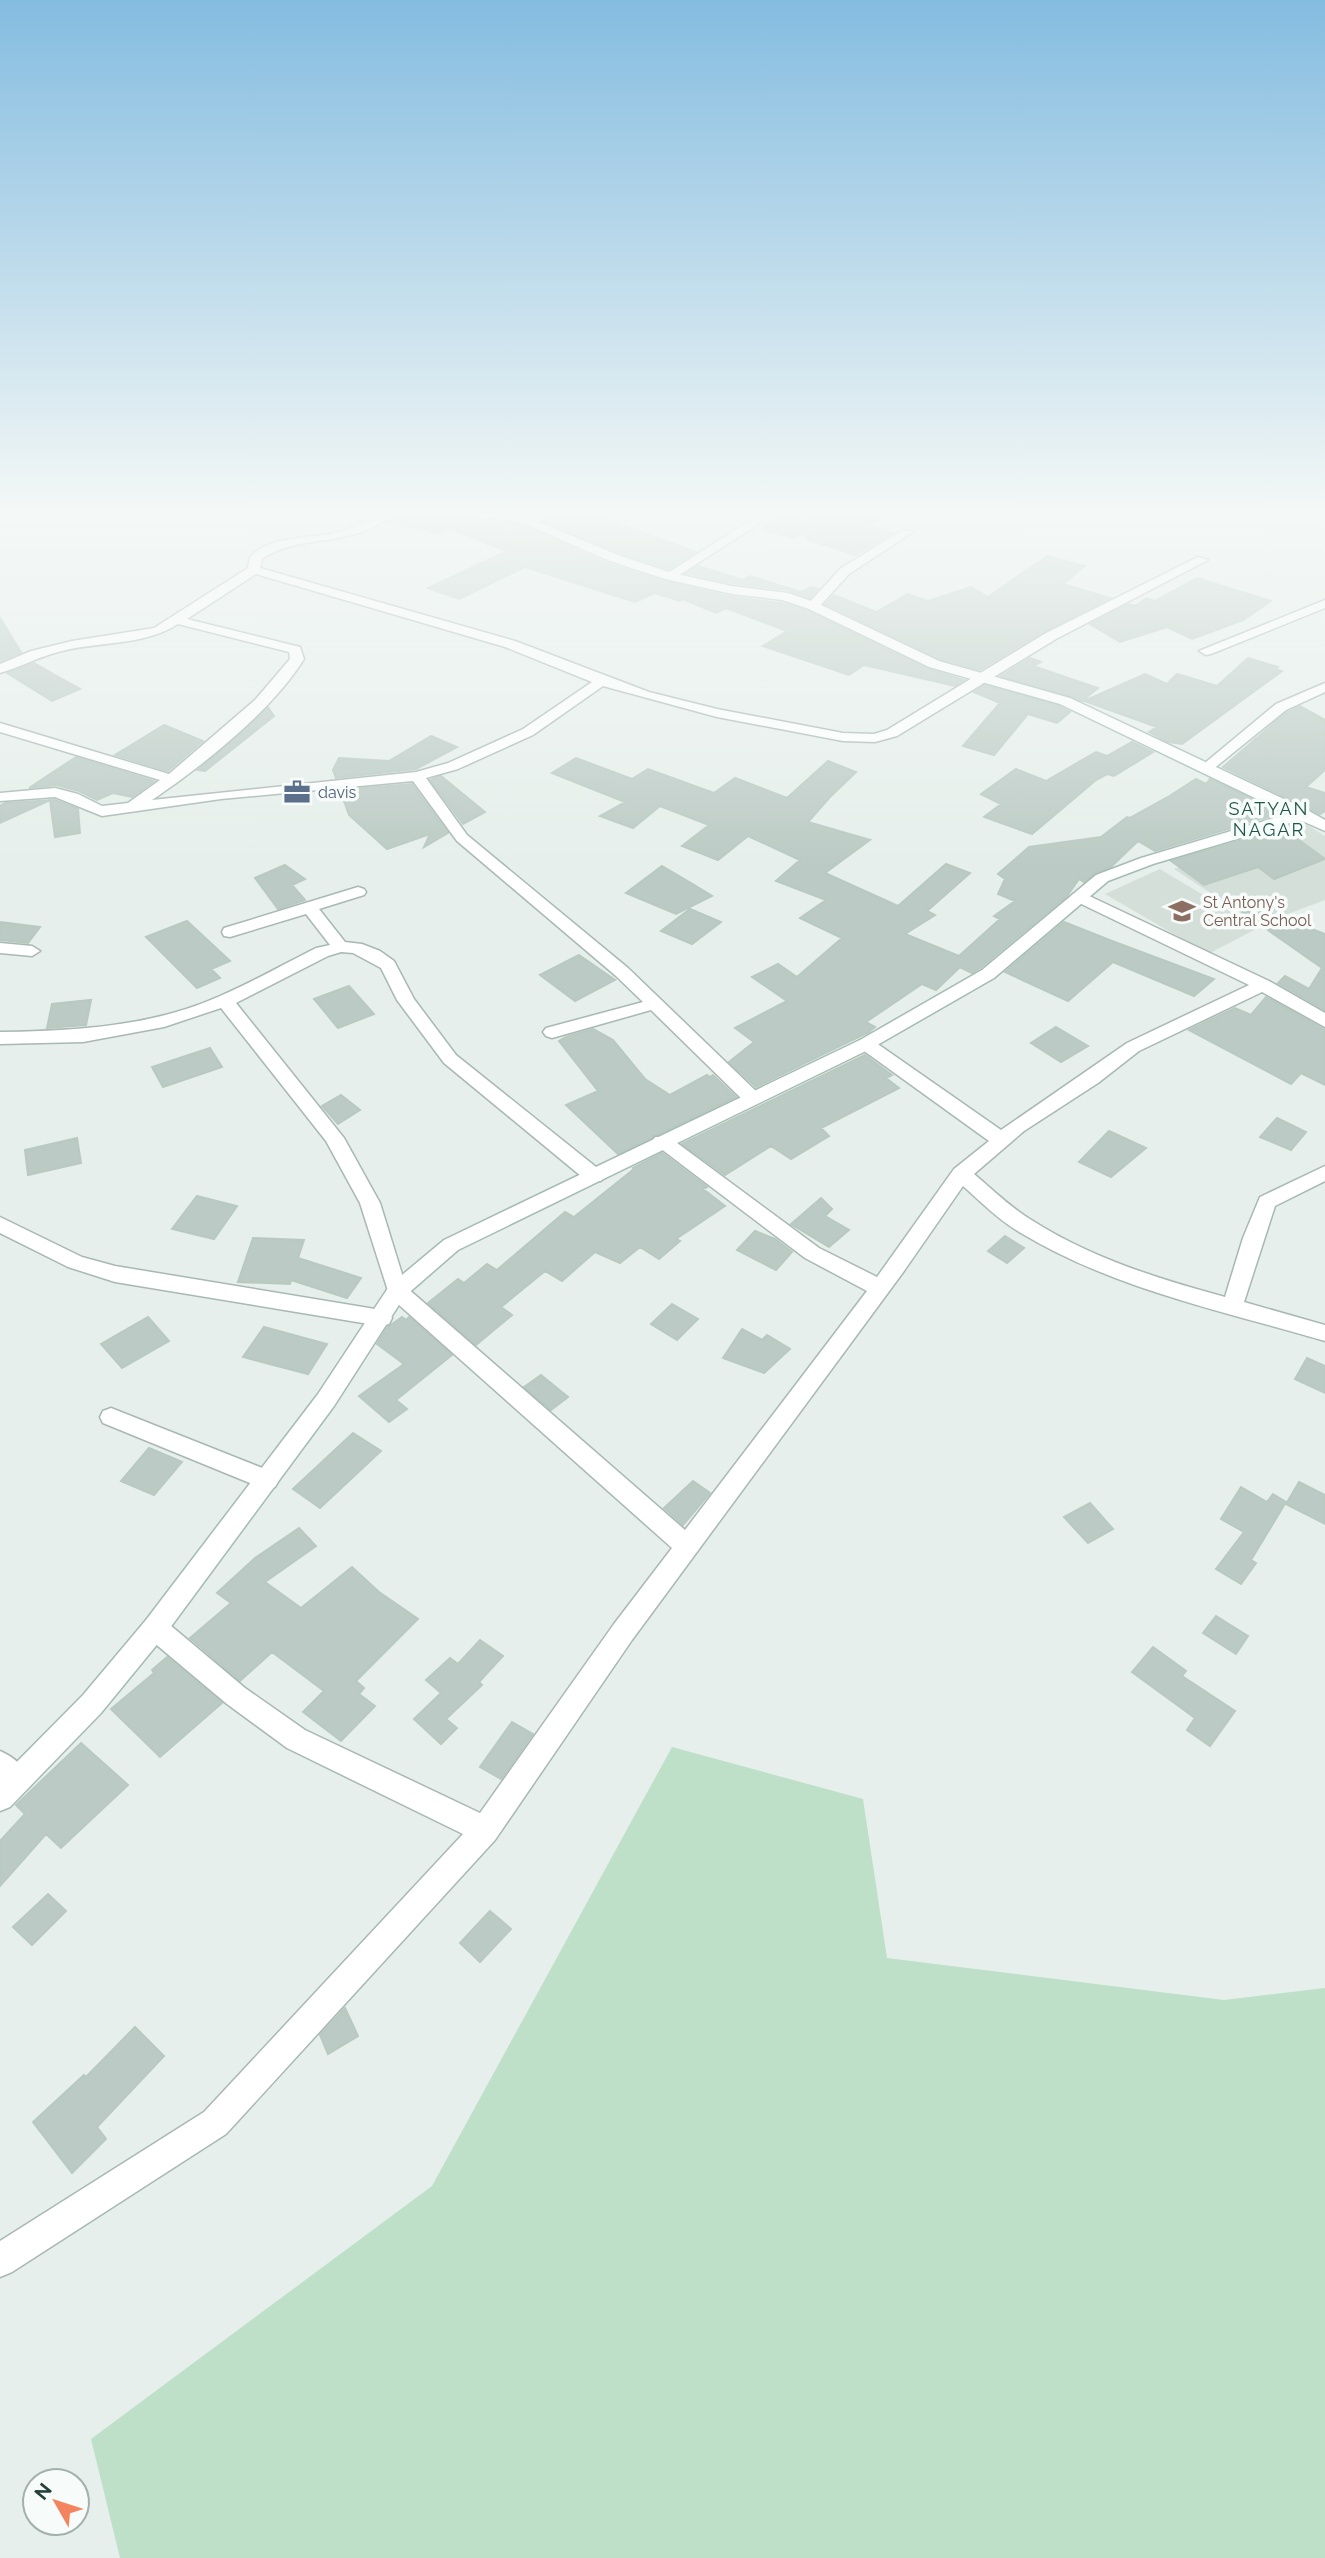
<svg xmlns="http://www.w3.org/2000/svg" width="1325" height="2558" font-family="Raleway,sans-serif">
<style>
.built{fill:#d4dfda}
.green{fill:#bfe0c8}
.building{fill:#bbcac4;stroke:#b8c9c2;stroke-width:2}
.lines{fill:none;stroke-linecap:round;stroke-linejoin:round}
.street-casing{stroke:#a8b8b2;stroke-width:3}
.secondary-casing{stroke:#a4bbb3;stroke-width:3}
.street{fill:#fff;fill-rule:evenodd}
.secondary{fill:#fff;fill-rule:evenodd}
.labels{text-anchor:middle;stroke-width:7;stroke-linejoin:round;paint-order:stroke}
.far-service-label{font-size:16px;fill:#4e5e75;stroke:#f7fbf9;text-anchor:start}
.far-education-label{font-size:16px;fill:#785e54;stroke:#f7fbf9;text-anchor:start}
.far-neighbourhood-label{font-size:18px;letter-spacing:2px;fill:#1f5548;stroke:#f7fbf9}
</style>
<rect width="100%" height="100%" fill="#e6efeb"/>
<!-- built -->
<path class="built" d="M 1306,824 L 1325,836 L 1325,900 L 1259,925 L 1174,869 Z
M 1160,869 L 1258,928 L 1208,954 L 1105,894 Z"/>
<!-- green -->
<path class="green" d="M 672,1747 L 863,1799 L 887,1958 L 1224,2000 L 1325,1988 L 1325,2558 L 120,2558 L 91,2439 L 432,2186 Z"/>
<!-- building -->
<path class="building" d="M 402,509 L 411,509 L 419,515 L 508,523 L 527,527 L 609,564 L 664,581 L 732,597 L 781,603 L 808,611 L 928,669 L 964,680 L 955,686 L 864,665 L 849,675 L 763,646 L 787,631 L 726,608 L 716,613 L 683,599 L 680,601 L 655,593 L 635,602 L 525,567 L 459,599 L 428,588 L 507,551 L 448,528 L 437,533 L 386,523 Z
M 563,509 L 579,509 L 696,552 L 669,569 L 619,553 L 545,522 Z
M 812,509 L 898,509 L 868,525 L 893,533 L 855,555 L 807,539 L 808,530 L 794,538 L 762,529 L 783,514 L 810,520 Z
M 1047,556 L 1085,566 L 1063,584 L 1110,598 L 1045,631 L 980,670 L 940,659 L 825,604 L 834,595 L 876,612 L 908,594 L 928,601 L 971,587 L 988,597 Z
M 698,566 L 743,580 L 750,576 L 801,592 L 811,587 L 818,589 L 810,598 L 788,590 L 732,583 L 686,573 Z
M 1197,578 L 1271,601 L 1243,620 L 1192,639 L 1167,627 L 1120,642 L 1090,624 L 1129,604 L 1135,606 L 1147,598 L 1155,601 Z
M 0,618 L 21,652 L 0,661 Z
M 1030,658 L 1041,662 L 1033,666 L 1098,688 L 1082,701 L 1001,676 Z
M 1248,658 L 1278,667 L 1276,669 L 1282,671 L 1182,744 L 1168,742 L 1149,732 L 1157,727 L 1084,701 L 1145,674 L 1167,684 L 1177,674 L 1217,686 Z
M 34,663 L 55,675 L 80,689 L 52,701 L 7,673 Z
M 985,685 L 1059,706 L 1070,712 L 1057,723 L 1028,714 L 994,755 L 963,746 L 1000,703 L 974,692 Z
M 1300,706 L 1325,720 L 1325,770 L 1306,787 L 1325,793 L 1325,811 L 1320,814 L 1223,767 L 1287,712 Z
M 268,707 L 274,716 L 205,771 L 198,770 Z
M 164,725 L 203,741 L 168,771 L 115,755 Z
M 431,736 L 457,747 L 416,769 L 336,778 L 333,770 L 339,758 L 389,761 Z
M 1132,742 L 1153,752 L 1114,776 L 1107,774 L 1096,780 L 1032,834 L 984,817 L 1001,804 L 981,794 L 1016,769 L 1046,781 L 1096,752 L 1107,756 Z
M 76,757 L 154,781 L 132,797 L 113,793 L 97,800 L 79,791 L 56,785 L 29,788 Z
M 576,758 L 632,779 L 648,769 L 714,793 L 735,778 L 787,798 L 828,761 L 856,772 L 830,797 L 808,822 L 870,840 L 825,873 L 898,906 L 946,864 L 970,873 L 927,911 L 935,915 L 905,934 L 959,956 L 1000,919 L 994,916 L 1015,901 L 998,894 L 1005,879 L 998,874 L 1029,847 L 1101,837 L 1127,817 L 1130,818 L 1168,797 L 1196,779 L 1206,784 L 1210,779 L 1281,813 L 1155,851 L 1138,841 L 1111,867 L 1095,873 L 1084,882 L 1079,879 L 1067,896 L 980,968 L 972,973 L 960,967 L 936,990 L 922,984 L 866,1022 L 875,1027 L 869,1032 L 756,1087 L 729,1062 L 754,1042 L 735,1028 L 787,1001 L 752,977 L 778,964 L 797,977 L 842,938 L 800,918 L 826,900 L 776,881 L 800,860 L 748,836 L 718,860 L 682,846 L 709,825 L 660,806 L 633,828 L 600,816 L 625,802 L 552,773 Z
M 441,776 L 485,812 L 463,824 L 430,780 Z
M 412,784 L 448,833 L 424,847 L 430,834 L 387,849 L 349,815 L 340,790 Z
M 50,800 L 0,823 L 0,806 L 5,803 L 55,800 L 78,809 L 80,833 L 55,837 Z
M 1300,823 L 1302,824 L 1288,832 L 1325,859 L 1274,879 L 1258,867 L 1204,885 L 1171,861 Z
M 285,865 L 305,879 L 292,885 L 305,900 L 278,909 L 255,878 Z
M 662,866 L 691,883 L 712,896 L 676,914 L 626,893 Z
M 1242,902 L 1325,934 L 1325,1010 L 1278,983 L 1285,976 L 1309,989 L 1322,968 L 1238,909 Z
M 690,909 L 721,922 L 692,944 L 661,931 Z
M 187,921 L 230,961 L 211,969 L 220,978 L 197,988 L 146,937 Z
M 0,922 L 40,927 L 28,943 L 0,940 Z
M 1064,922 L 1112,941 L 1214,979 L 1194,996 L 1113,962 L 1068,1001 L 1005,972 Z
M 579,955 L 615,980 L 575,1001 L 540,975 Z
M 349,986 L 374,1014 L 338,1028 L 314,999 Z
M 1266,997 L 1325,1030 L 1325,1085 L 1301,1073 L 1291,1084 L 1189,1030 L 1235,1008 L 1251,1015 Z
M 91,1000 L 86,1025 L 47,1028 L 52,1004 Z
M 1056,1027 L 1088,1046 L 1061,1062 L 1031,1043 Z
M 593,1029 L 613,1040 L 645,1079 L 670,1095 L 707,1075 L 710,1077 L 713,1075 L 736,1097 L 618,1154 L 566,1105 L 598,1091 L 559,1041 L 566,1037 Z
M 210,1048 L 222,1067 L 163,1087 L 152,1067 Z
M 865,1055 L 892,1075 L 886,1078 L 899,1088 L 821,1128 L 829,1136 L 791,1159 L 771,1146 L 725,1175 L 682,1144 Z
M 341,1095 L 360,1110 L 338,1124 L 322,1106 Z
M 1277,1118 L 1306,1132 L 1291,1150 L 1260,1137 Z
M 1109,1131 L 1146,1148 L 1111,1177 L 1079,1162 Z
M 77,1138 L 81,1163 L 28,1175 L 25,1150 Z
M 662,1153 L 707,1187 L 703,1189 L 725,1206 L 676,1239 L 680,1241 L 659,1259 L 640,1247 L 620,1263 L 595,1252 L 562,1281 L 545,1271 L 501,1307 L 512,1315 L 476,1345 L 428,1303 L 458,1279 L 464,1283 L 487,1264 L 497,1270 L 565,1212 L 574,1217 L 634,1169 L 633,1168 Z
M 197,1196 L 237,1206 L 214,1239 L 172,1229 Z
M 821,1198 L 832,1209 L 825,1216 L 849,1230 L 829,1247 L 791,1224 Z
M 755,1231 L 775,1239 L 792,1252 L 776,1270 L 737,1250 Z
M 1005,1236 L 1024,1248 L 1007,1263 L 988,1251 Z
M 253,1238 L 304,1240 L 298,1258 L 361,1278 L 347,1298 L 291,1280 L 290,1284 L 238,1282 Z
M 672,1304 L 698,1319 L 677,1340 L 651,1324 Z
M 148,1317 L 169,1341 L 122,1368 L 101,1344 Z
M 402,1317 L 406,1320 L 409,1317 L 452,1355 L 396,1400 L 407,1409 L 389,1422 L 359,1396 L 404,1364 L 377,1344 L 387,1328 Z
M 264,1327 L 327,1344 L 308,1374 L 243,1357 Z
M 742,1329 L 762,1340 L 767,1335 L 790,1349 L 764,1373 L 723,1358 Z
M 1307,1358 L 1325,1366 L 1325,1393 L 1295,1379 Z
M 541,1375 L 568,1397 L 551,1410 L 524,1387 Z
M 353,1433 L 381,1451 L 320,1508 L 293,1489 Z
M 149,1448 L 182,1462 L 154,1495 L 121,1481 Z
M 693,1481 L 710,1493 L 683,1525 L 664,1508 Z
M 1299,1482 L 1325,1495 L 1325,1524 L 1286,1504 Z
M 1241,1487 L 1267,1502 L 1273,1494 L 1286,1502 L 1251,1560 L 1256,1563 L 1241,1584 L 1216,1569 L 1244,1532 L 1221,1519 Z
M 1090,1503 L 1113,1529 L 1088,1543 L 1064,1517 Z
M 299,1528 L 316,1546 L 265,1582 L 301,1608 L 352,1567 L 379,1592 L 418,1619 L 356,1681 L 364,1688 L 359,1694 L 375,1706 L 341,1741 L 303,1712 L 324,1691 L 272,1652 L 240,1681 L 190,1638 L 231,1603 L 217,1593 L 255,1558 Z
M 1216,1616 L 1248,1636 L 1236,1654 L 1203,1633 Z
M 480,1640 L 503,1656 L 479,1682 L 482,1685 L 446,1719 L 457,1728 L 441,1744 L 414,1719 L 441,1693 L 426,1680 L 450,1658 L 458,1664 Z
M 1153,1647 L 1186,1671 L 1182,1676 L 1235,1711 L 1210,1746 L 1187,1730 L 1195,1718 L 1132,1672 Z
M 167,1657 L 222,1703 L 160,1757 L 111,1709 L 154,1673 L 152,1670 Z
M 512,1722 L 533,1734 L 501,1779 L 480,1767 Z
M 81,1743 L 128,1785 L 61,1848 L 46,1834 L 0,1886 L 0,1841 L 25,1814 L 16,1805 Z
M 48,1894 L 66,1911 L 32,1945 L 13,1927 Z
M 490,1911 L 511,1929 L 480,1962 L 460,1943 Z
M 345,2008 L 358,2036 L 328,2054 L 320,2035 Z
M 135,2027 L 164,2056 L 97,2127 L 106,2139 L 72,2173 L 33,2122 L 84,2075 L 86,2077 Z"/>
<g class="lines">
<!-- street casing -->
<g class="street-casing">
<path id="street" d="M 385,509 L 399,509 C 356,551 303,531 262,559 L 260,568 L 515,641 L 649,692 L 717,709 L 843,733 L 874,734 L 887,730 L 1046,633 L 1198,557 L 1208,560 L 1056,639 L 897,736 L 875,742 L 843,741 L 717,717 L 603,686 L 533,735 L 458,769 L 426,778 L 467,835 L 628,968 L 759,1094 L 761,1098 L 759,1102 L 745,1102 L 651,1010 L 552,1038 L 546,1036 L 543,1032 L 546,1028 L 643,1002 L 616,976 L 457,841 L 413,781 L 221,799 L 102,816 L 55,797 L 0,801 L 0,793 L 55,788 L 78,794 L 102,806 L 128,803 L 160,780 L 0,732 L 0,723 L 169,774 L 255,700 L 290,659 L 289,652 L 178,624 C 144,646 101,641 62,651 C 40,656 21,667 0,673 L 0,664 L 31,651 L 72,641 L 154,628 L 248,568 L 250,557 C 272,535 307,539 335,533 C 353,529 369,519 385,509 ZM 256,574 L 505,647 L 592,682 L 523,729 L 448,763 L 416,772 L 152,800 C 201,767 271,712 304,659 L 300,647 L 187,619 Z
M 546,509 L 560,509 L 536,525 L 528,525 L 528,521 Z
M 768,509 L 782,509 L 673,579 L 663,576 Z
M 903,530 L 913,532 L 849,574 L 817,609 L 809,609 L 809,603 L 841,568 Z
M 1325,600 L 1325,608 L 1211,654 L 1206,655 L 1199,651 Z
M 1325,683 L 1325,692 L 1286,710 L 1212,770 L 1207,771 L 1200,767 L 1276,704 Z
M 358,887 L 364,889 L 366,892 L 364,895 L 319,909 L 345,942 L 362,944 L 380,951 L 394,961 L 414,999 L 456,1055 L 601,1171 L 604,1176 L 601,1181 L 587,1181 L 444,1063 L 397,1000 L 381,968 L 353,953 L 341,952 L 328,956 L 236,1003 L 344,1138 L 380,1203 L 406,1287 L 685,1530 L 867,1291 L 805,1258 L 652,1142 L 655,1137 L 669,1137 L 819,1248 L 877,1277 L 954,1169 L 989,1141 L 860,1048 L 857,1044 L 860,1040 L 872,1040 L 1001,1130 L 1127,1043 L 1249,985 L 1073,900 L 1071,897 L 1073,894 L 1085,894 L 1269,981 L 1325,1013 L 1325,1027 L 1262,992 L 1139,1051 L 1098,1083 L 1024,1131 L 974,1174 C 993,1190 1011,1208 1033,1221 C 1091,1258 1159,1279 1225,1297 L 1243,1238 L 1260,1197 L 1325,1166 L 1325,1181 L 1275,1206 L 1244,1302 L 1325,1325 L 1325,1341 C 1223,1311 1114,1289 1021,1233 C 1000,1221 982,1203 963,1186 L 904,1271 L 632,1640 L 495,1840 L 226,2134 L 12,2272 L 0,2277 L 0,2241 L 204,2112 L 463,1834 L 287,1748 L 227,1704 L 146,1636 L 142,1628 L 146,1620 L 155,1617 L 164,1620 L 245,1688 L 305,1730 L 480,1813 L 614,1624 L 672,1548 L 390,1297 L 360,1203 L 326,1141 L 221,1008 L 164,1027 L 83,1042 L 0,1044 L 0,1032 C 74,1031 151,1027 220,996 C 253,982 284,964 316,948 L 330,945 L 306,914 L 230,937 L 224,936 L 222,932 L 224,928 Z
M 0,943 L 32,946 L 40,951 L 32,956 L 0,953 Z
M 0,1217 L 82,1257 L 115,1266 L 381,1310 L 389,1312 L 392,1318 L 389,1324 L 381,1326 L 115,1282 L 68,1267 L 0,1233 Z
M 111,1408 L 275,1473 L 279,1480 L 275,1487 L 267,1490 L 103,1423 L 100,1417 L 103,1411 Z
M 0,1751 C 14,1757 25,1767 31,1780 L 27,1789 L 17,1793 L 0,1782 Z"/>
</g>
<!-- secondary casing -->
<g class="secondary-casing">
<path id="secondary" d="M 413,509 L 458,509 L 508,514 L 536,521 L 618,555 L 672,573 L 732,586 L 788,593 L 817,603 L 939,661 L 1070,698 L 1309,811 L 1325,820 L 1325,831 L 1300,820 L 1153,864 L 1108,881 L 994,978 L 872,1048 L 458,1250 L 404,1297 L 334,1406 L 164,1636 L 101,1713 L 10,1807 L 0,1811 L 0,1779 L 83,1695 L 146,1620 L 318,1394 L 390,1285 L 444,1240 L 860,1040 L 982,970 L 1096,875 L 1141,858 L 1288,814 L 1060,704 L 929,667 L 809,609 L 782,600 L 732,594 L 665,579 L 610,561 L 528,525 L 508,520 L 419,512 Z"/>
</g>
<!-- street -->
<use href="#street" class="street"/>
<!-- secondary -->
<use href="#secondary" class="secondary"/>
</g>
<!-- sky -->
<linearGradient id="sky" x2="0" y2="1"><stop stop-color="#84bce0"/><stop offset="0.59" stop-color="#f4f8f6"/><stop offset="1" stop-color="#f4f8f6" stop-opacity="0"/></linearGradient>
<rect width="1325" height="867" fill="url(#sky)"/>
<!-- icons -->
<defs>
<g id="office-bare" transform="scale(2.1)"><path d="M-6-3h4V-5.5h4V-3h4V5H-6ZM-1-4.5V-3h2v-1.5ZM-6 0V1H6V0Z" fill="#5c6f8a" stroke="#f7fbf9" stroke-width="2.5" paint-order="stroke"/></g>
<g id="school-bare" transform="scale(2.1)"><path d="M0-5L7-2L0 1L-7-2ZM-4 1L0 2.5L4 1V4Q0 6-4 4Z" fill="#8d6e63" stroke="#f7fbf9" stroke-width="2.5" paint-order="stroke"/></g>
</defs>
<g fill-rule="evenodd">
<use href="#office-bare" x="297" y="792"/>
<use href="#school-bare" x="1182" y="911"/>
</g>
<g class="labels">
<!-- far-service labels -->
<g class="far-service-label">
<text x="318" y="798">davis</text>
</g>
<!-- far-education labels -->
<g class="far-education-label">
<text x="1203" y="908">St Antony's<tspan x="1203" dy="18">Central School</tspan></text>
</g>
<!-- far-neighbourhood labels -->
<g class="far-neighbourhood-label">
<text x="1269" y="815">SATYAN<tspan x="1269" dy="21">NAGAR</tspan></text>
</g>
</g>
<!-- north arrow -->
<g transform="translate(56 2502) rotate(309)"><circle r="33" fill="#f7fbf9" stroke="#a3b1ad" stroke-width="2"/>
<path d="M0-5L12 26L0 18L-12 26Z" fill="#f4845f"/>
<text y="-10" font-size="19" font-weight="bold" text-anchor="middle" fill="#24423a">N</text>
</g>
</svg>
